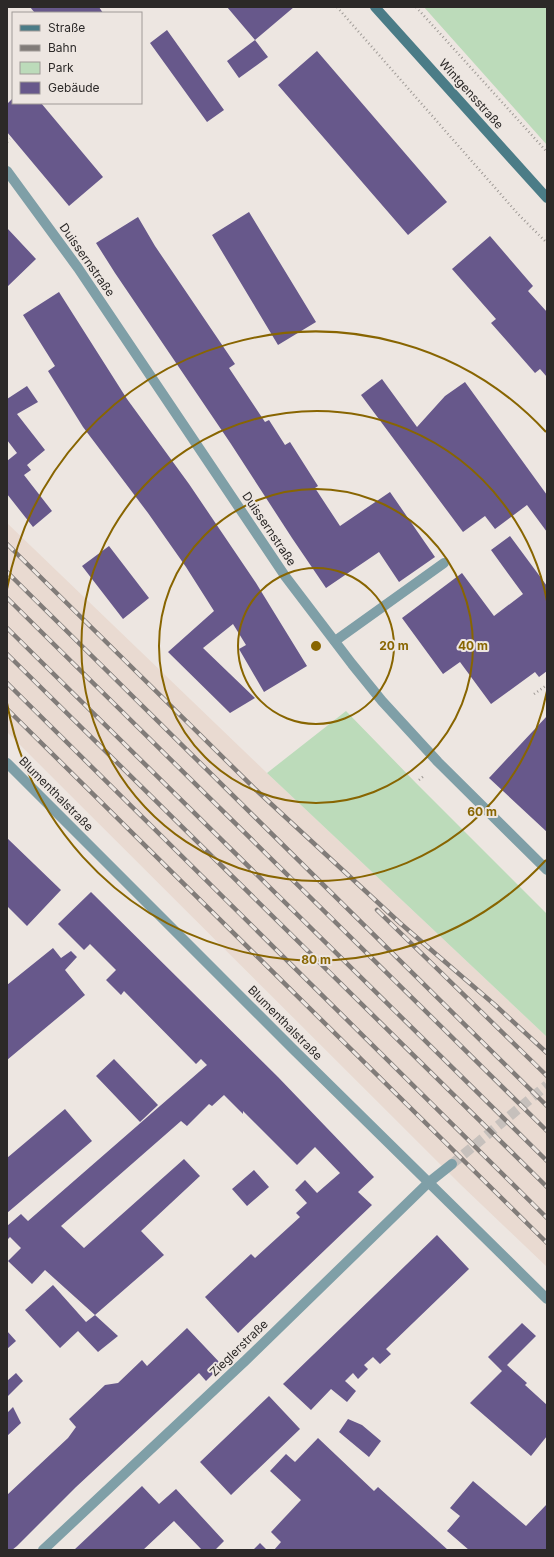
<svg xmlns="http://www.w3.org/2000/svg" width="554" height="1557" font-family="Inter,sans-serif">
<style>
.built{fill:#e9dad1}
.green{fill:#bcdbba}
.building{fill:#67588b}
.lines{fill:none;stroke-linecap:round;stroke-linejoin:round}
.street-tunnel{stroke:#c6c0bc;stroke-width:10;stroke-dasharray:10 5;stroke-linecap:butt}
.path{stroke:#9f9a96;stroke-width:2.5;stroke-dasharray:1 3;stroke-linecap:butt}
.lane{stroke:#7f9fa7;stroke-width:10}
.street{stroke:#7f9fa7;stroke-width:10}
.secondary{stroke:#4b7c87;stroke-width:10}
.rail-casing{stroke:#817c79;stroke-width:4.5}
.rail{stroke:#ede6e1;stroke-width:3;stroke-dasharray:9;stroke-linecap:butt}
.ring{fill:none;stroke:#886501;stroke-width:2}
.labels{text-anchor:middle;stroke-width:4;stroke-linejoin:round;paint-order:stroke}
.street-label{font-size:12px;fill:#2c2928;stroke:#ede6e1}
.centre{fill:#886501;stroke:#ede6e1;stroke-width:2}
.ring-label{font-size:12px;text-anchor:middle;font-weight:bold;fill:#886501;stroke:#ede6e1;stroke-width:4;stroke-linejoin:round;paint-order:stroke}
</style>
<rect width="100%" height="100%" fill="#ede6e1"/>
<!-- built -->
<path class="built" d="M 7,523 L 267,773 L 547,1037 L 547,1267 L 461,1185 L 7,732 Z"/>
<!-- green -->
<path class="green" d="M 424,7 L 547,7 L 547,145 L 431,15 Z
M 346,711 L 416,783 L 547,914 L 547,1037 L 267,773 Z"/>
<!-- building -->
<path class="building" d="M 30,7 L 99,7 L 103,13 L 35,13 Z
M 227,7 L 294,7 L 255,40 Z
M 167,30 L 224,110 L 207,122 L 150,43 Z
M 255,40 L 268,57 L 239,78 L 227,61 Z
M 317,51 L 447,202 L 408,235 L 278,85 Z
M 13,98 L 13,103 L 41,103 L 103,177 L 69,206 L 7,132 L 7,104 Z
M 249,212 L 316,322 L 278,345 L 212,235 Z
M 138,217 L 155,246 L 235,364 L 229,368 L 265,422 L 269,420 L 285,445 L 290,442 L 318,486 L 315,488 L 340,526 L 390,492 L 435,557 L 399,582 L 379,552 L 326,588 L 292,538 L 231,444 L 115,273 L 96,243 Z
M 7,228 L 36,259 L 7,287 Z
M 490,236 L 533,286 L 528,291 L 547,312 L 547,377 L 540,369 L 535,373 L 491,323 L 496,319 L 452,269 Z
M 59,292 L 127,399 L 189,484 L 256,583 L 307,666 L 264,692 L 239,649 L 246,645 L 233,624 L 203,648 L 255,698 L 230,713 L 168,652 L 214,611 L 186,567 L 148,513 L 83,427 L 48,371 L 55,366 L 23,315 Z
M 382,379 L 417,427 L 445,396 L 465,382 L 547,495 L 547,532 L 527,505 L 495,529 L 485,516 L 463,532 L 361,395 Z
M 27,386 L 38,402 L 17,414 L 45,450 L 27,465 L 31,470 L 24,475 L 52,511 L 33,527 L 7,494 L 7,461 L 17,453 L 7,440 L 7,399 Z
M 510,536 L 547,586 L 547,671 L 539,677 L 535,672 L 491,704 L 460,662 L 443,674 L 402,618 L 462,573 L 494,616 L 523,594 L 491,550 Z
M 109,546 L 149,598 L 123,619 L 82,566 Z
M 547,716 L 547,832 L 489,778 Z
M 7,838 L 61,890 L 27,926 L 7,906 Z
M 91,892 L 278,1077 L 374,1177 L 358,1192 L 372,1205 L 238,1333 L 205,1297 L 251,1254 L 255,1258 L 300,1217 L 296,1213 L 307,1203 L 295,1190 L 305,1180 L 317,1193 L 340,1173 L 315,1147 L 297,1165 L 243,1111 L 243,1114 L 224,1095 L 212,1106 L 209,1104 L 187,1126 L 181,1121 L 61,1226 L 84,1248 L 184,1159 L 200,1176 L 141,1231 L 164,1255 L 95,1315 L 45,1270 L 32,1284 L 8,1261 L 21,1248 L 10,1237 L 7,1240 L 7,1226 L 21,1214 L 28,1221 L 207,1065 L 201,1059 L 196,1064 L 124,991 L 121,995 L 106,980 L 116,970 L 90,944 L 84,950 L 58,924 Z
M 53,948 L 61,958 L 71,951 L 77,957 L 65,970 L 85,995 L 7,1060 L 7,990 L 8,989 L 7,985 Z
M 114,1059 L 158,1105 L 140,1122 L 96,1076 Z
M 65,1109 L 92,1141 L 7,1213 L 7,1158 Z
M 254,1170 L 269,1187 L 247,1206 L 232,1189 Z
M 437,1235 L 469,1269 L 386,1349 L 391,1354 L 380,1364 L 373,1357 L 364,1365 L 368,1369 L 358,1379 L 353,1373 L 345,1381 L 356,1391 L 347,1402 L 331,1389 L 311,1410 L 283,1384 Z
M 53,1285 L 86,1322 L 95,1315 L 118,1336 L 98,1352 L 78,1331 L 60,1348 L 25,1310 Z
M 522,1323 L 536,1336 L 507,1365 L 527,1383 L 525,1385 L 547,1405 L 547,1436 L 531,1456 L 470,1403 L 502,1371 L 488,1357 Z
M 187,1328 L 222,1365 L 206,1381 L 199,1373 L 76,1487 L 17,1546 L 12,1550 L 7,1550 L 7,1495 L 68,1438 L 76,1427 L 69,1419 L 105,1385 L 118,1383 L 142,1360 L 147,1366 Z
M 7,1331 L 16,1341 L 7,1349 Z
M 16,1373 L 23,1381 L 7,1397 L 7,1381 Z
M 269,1396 L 300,1429 L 231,1495 L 200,1462 Z
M 13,1407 L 21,1423 L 7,1436 L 7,1413 Z
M 348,1419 L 362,1425 L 381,1441 L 369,1457 L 339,1432 Z
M 318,1438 L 374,1491 L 378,1487 L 448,1550 L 274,1550 L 281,1542 L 271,1532 L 301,1500 L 270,1471 L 286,1454 L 295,1462 Z
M 473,1481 L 526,1526 L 547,1504 L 547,1550 L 469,1550 L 447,1531 L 460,1516 L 450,1508 Z
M 142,1486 L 159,1504 L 176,1489 L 224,1541 L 215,1550 L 202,1550 L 174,1521 L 143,1550 L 74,1550 Z
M 260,1543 L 267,1550 L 253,1550 Z"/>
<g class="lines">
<!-- street-tunnel -->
<path class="street-tunnel" d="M 452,1164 L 547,1085"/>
<!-- path -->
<path class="path" d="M 337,7 L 518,214 L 547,243
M 416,7 L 547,152
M 7,142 L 10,139
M 534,694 L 547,685
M 419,780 L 425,775"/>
<!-- lane -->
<path class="lane" d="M 335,641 L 444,563"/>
<!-- street -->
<path class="street" d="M 7,171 L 78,268 L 285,576 L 352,664 L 382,701 L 438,762 L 547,870
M 7,763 L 294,1050 L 547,1299
M 43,1550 L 246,1360 L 428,1183 L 452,1164"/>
<!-- secondary -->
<path class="secondary" d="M 375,7 L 547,198"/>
<!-- rail casing -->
<g class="rail-casing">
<path id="rail" d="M 7,544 L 255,789 L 400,923 L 495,1005 L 547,1053
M 7,572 L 547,1106
M 7,598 L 547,1131
M 7,628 L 547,1161
M 7,654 L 547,1187
M 7,683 L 547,1218
M 7,709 L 547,1243
M 377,910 L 547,1076"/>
</g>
<!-- rail -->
<use href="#rail" class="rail"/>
</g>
<!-- distance rings -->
<g class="ring">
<circle cx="316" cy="646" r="78"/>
<circle cx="316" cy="646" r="157"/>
<path d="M547 691A235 235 0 1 1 547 601"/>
<path d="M546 860A314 314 0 0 1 7 703M7 589A314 314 0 0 1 546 432"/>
</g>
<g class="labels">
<!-- street labels -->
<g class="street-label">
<text transform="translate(471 94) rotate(48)" y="4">Wintgensstraße</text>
<text transform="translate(87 260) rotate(55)" y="4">Duissernstraße</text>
<text transform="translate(269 529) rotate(56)" y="4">Duissernstraße</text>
<text transform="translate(56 794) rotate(45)" y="4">Blumenthalstraße</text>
<text transform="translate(285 1023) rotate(45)" y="4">Blumenthalstraße</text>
<text transform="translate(239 1348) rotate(-44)" y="4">Zieglerstraße</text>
</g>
</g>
<circle cx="316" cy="646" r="6" class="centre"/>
<g class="ring-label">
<text x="394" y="650">20 m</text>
<text x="473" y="650">40 m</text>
<text x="482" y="816">60 m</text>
<text x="316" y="964">80 m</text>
</g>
<!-- border -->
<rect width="554" height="1557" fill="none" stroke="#2c2928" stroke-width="16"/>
<!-- legend -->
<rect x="12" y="12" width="130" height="92" fill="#ede6e1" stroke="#a09a97"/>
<rect x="20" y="25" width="20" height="6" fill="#4b7c87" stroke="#a09a97"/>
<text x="48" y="32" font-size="12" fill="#2c2928">Straße</text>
<rect x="20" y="45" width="20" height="6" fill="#817c79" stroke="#a09a97"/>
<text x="48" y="52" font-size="12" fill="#2c2928">Bahn</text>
<rect x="20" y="62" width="20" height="12" fill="#bcdbba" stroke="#a09a97"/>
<text x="48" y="72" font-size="12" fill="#2c2928">Park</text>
<rect x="20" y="82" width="20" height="12" fill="#67588b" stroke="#a09a97"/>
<text x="48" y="92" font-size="12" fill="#2c2928">Gebäude</text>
</svg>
